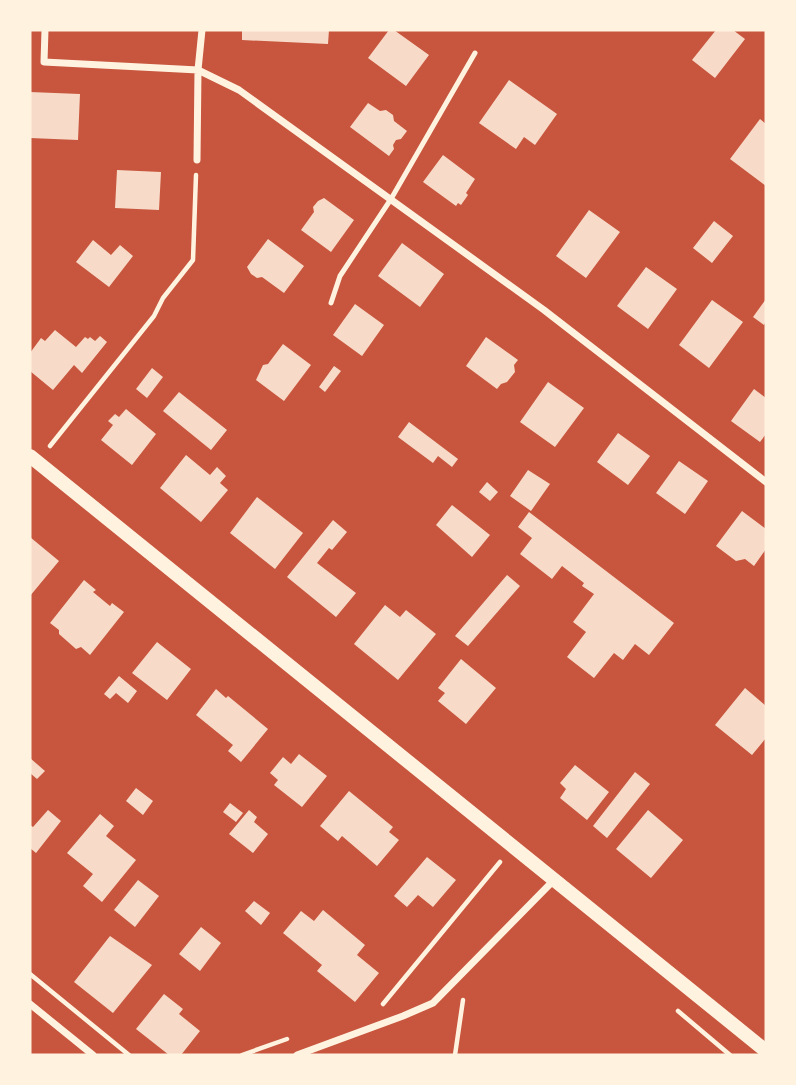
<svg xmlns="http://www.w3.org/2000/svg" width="796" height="1085" font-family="Rubik,sans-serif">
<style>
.building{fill:#f7dbc8}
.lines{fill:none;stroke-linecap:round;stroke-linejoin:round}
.path{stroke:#fff3e0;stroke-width:4.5}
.service{stroke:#fff3e0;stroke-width:5}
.minor{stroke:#fff3e0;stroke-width:7}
.secondary{stroke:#fff3e0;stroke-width:14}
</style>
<rect width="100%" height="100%" fill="#c8553d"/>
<!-- building -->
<path class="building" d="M 242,30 L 329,30 L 328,44 L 242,40 Z
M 389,30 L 394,30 L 429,55 L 406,86 L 368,58 Z
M 716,30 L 733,30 L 745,39 L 715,78 L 692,60 Z
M 509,80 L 557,114 L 535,145 L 524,137 L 516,149 L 479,123 Z
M 30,92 L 80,94 L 78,140 L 30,138 Z
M 368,103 L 380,111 L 386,110 L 393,115 L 394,121 L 407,131 L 401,139 L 396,140 L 393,145 L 394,149 L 389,156 L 350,127 Z
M 760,119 L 766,124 L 766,186 L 730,159 Z
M 443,155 L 475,179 L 466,193 L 468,195 L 461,205 L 458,203 L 456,206 L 423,182 Z
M 117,170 L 161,172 L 159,210 L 115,208 Z
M 324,198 L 354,220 L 331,252 L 301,230 L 314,212 L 313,207 L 318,201 Z
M 589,210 L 620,232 L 586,278 L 556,256 Z
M 714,221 L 733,236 L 712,263 L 693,248 Z
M 268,239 L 304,266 L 284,293 L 262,277 L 257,278 L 251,274 L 247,267 Z
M 93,240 L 111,255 L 120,245 L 133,256 L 109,287 L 76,262 Z
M 402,243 L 444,274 L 420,307 L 378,276 Z
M 646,267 L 677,289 L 648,329 L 617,306 Z
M 766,299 L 766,321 L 764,325 L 753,317 Z
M 712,300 L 743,322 L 709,368 L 679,345 Z
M 355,304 L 384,325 L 362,356 L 333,335 Z
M 55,330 L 76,347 L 85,337 L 88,339 L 90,337 L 95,341 L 100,336 L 107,342 L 82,373 L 74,365 L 53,390 L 30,371 L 30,353 L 41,338 L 45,341 Z
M 486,337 L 518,360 L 514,365 L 515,372 L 507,382 L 501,384 L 497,389 L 466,366 Z
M 283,344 L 311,365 L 284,401 L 256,380 L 263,365 L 268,364 Z
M 334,366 L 341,371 L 325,392 L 319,387 Z
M 152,368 L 163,377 L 147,398 L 136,389 Z
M 548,382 L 584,408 L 555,447 L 520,422 Z
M 754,389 L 766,398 L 766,434 L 760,442 L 731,421 Z
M 179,392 L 227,430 L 211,450 L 163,411 Z
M 126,409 L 156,434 L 132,465 L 101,440 L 113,425 L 108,421 L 115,414 L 119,417 Z
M 409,422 L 458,459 L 452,467 L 438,456 L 433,463 L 398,437 Z
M 618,433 L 650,456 L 628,485 L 597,462 Z
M 186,455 L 210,475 L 217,467 L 226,476 L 220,483 L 228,490 L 201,522 L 160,488 Z
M 679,461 L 708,481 L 685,514 L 656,493 Z
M 528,470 L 550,484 L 531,511 L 510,496 Z
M 487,482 L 498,492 L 490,501 L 479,492 Z
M 257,497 L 303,533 L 275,569 L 230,533 Z
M 452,505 L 490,535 L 472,557 L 436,525 Z
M 742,511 L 766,529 L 766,549 L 754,566 L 745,559 L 736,561 L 716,546 Z
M 529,512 L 674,623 L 649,655 L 635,644 L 623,660 L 614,653 L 594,678 L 567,657 L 586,632 L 573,622 L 594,594 L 582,586 L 584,583 L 562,566 L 552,579 L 520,554 L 532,538 L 518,527 Z
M 333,520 L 347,532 L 332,550 L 329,548 L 317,563 L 356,593 L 336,617 L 287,577 Z
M 30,537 L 59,561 L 30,596 Z
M 507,575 L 520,586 L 468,646 L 455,636 Z
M 84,580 L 96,590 L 93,592 L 110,606 L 112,603 L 124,612 L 90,655 L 81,647 L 76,649 L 59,634 L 59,630 L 50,623 Z
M 385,605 L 400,617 L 406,610 L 436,634 L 398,680 L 354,644 Z
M 157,642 L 191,669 L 167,700 L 132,673 Z
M 461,659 L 496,688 L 466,724 L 438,701 L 445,693 L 438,688 Z
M 119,676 L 137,691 L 128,703 L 116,693 L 110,699 L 104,694 Z
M 745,688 L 766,706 L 766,738 L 752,755 L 715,725 Z
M 216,689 L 226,698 L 228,696 L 268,729 L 241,762 L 228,751 L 233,745 L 196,715 Z
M 299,754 L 327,776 L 302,807 L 274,785 L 278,780 L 270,773 L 283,757 L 291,764 Z
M 30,758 L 45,771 L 37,779 L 30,773 Z
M 575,765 L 609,792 L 587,820 L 560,798 L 566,789 L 560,783 Z
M 635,772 L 650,784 L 607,838 L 593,826 Z
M 136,788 L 153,801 L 143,815 L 126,801 Z
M 349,791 L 393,827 L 389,832 L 399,840 L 377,866 L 342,836 L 338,841 L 320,826 Z
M 230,803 L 243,813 L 236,822 L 223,812 Z
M 48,810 L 61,821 L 36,853 L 30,848 L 30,825 L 33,827 Z
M 249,810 L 257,817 L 254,822 L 268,834 L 253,853 L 229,834 Z
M 648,810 L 683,840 L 651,878 L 616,849 Z
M 100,814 L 114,826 L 106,836 L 136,860 L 102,902 L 83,886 L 93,874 L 67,853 Z
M 427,857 L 456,880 L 433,907 L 418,895 L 407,907 L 394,896 Z
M 138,880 L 159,896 L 135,927 L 114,910 Z
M 254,901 L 270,913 L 261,925 L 245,911 Z
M 323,910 L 365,945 L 357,955 L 379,973 L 355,1002 L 317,971 L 322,965 L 283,933 L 301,911 L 314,921 Z
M 201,927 L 221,943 L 200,971 L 179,954 Z
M 110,936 L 152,965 L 113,1013 L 74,982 Z
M 164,994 L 183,1009 L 179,1014 L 200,1031 L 181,1055 L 169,1055 L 136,1029 Z"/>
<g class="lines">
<!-- path -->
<path class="path" d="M 50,446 L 154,316 L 163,298 L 193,260 L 196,175
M 30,974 L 129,1055
M 383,1004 L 500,862
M 678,1011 L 730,1055
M 242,1055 L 287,1039
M 455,1055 L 463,1000"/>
<!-- service -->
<path class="service" d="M 331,303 L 340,276 L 391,199 L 475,53"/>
<!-- minor -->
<path class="minor" d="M 45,30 L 44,62 L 198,70 L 239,90 L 544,310 L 766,482
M 197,160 L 198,70 L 202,30
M 30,1004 L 93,1055
M 297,1055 L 403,1016 L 433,1003 L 554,880"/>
<!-- secondary -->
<path class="secondary" d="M 30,456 L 766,1051"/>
</g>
<!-- border -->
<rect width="796" height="1085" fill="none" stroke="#fff3e0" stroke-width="63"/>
</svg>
